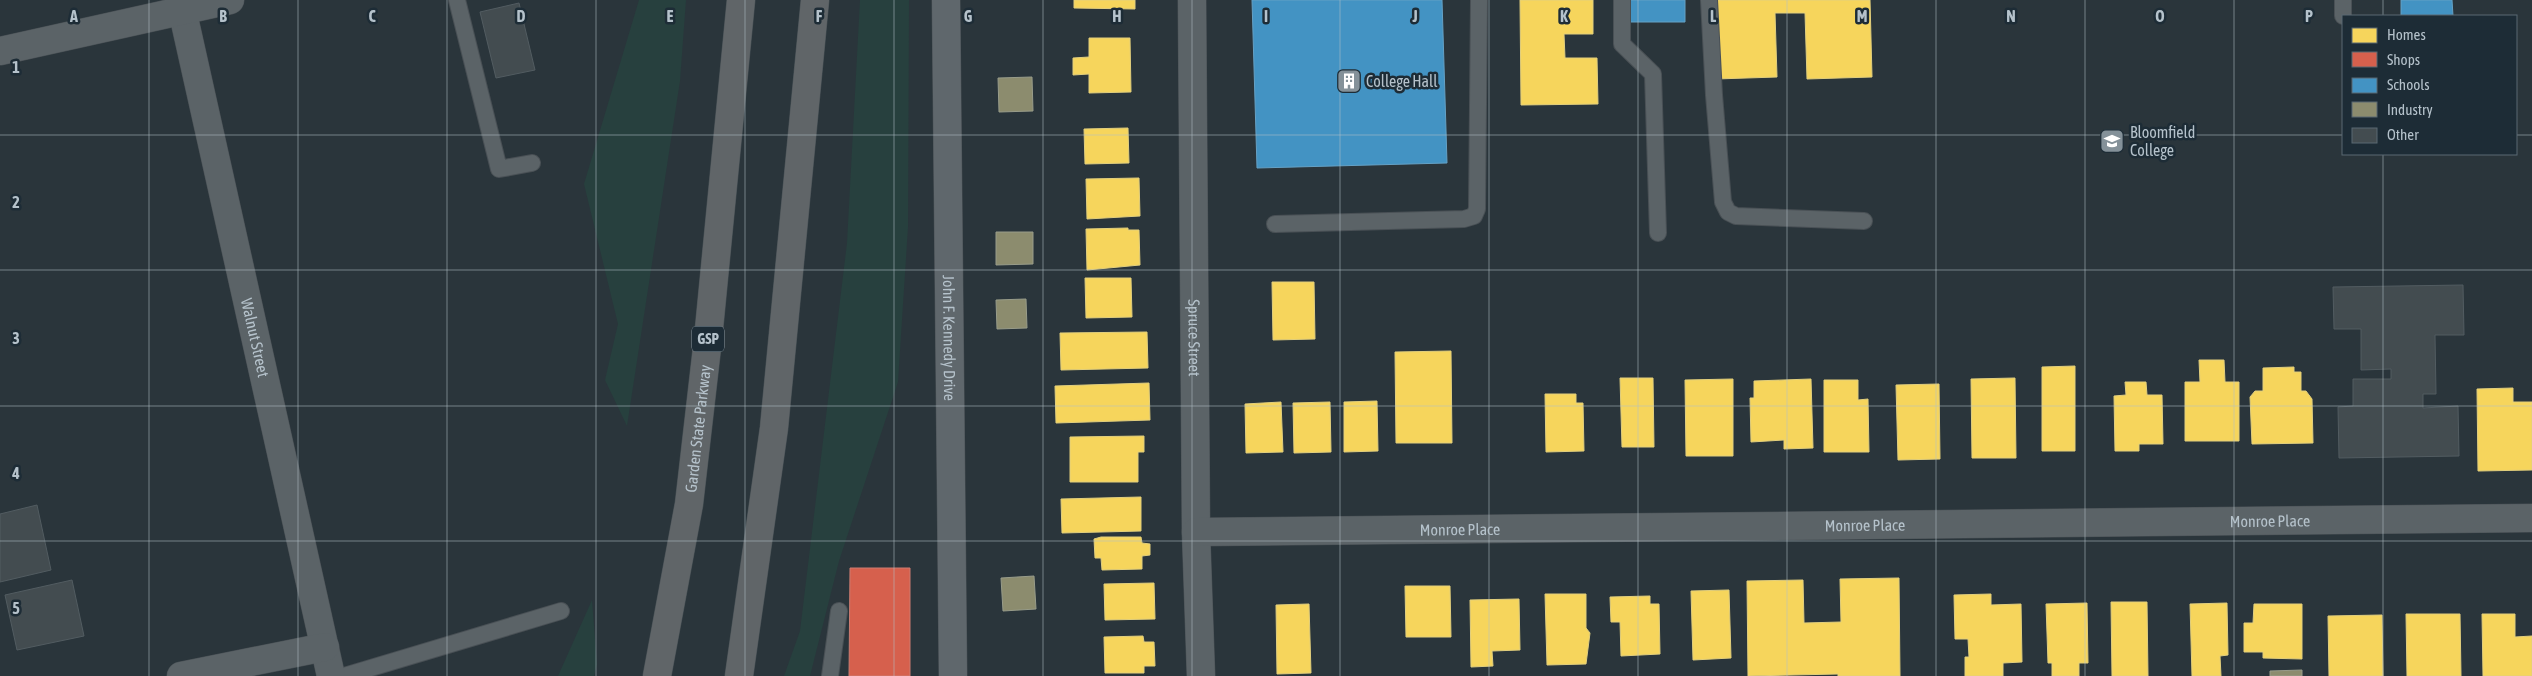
<svg xmlns="http://www.w3.org/2000/svg" width="2532" height="676" font-family="'Asap Condensed',sans-serif">
<style>
.green{fill:#27403e}
.homes{fill:#f6d55c;stroke:#e2cf7d}
.shops{fill:#d6604d;stroke:#cc7d73}
.schools{fill:#4393c3;stroke:#65a1c5}
.industry{fill:#8c8c6e;stroke:#989c8a}
.building{fill:#434c50;stroke:#525c61}
.lines{fill:none;stroke-linecap:round;stroke-linejoin:round}
.lane-casing{stroke:#495055;stroke-width:18}
.street-casing{stroke:#495055;stroke-width:29}
.secondary-casing{stroke:#495055;stroke-width:29}
.highway-casing{stroke:#475055;stroke-width:29}
.lane{stroke:#5b6367;stroke-width:16}
.street{stroke:#5b6367;stroke-width:28}
.secondary{stroke:#5f676c;stroke-width:28}
.highway{stroke:#606568;stroke-width:28}
.grid{fill:none;stroke:#b5c2cb;stroke-width:1;stroke-opacity:0.55}
.labels{text-anchor:middle;stroke-width:5;stroke-linejoin:round;paint-order:stroke}
.shield{fill:#1d2c36;stroke:#87959e;stroke-width:1}
.shield-label{font-size:15px;font-weight:bold;fill:#b5c2cb}
.poi-label{font-size:16px;fill:#b5c2cb;stroke:#1d2c36;text-anchor:start}
.street-label{font-size:16px;fill:#b5c2cb;stroke:#1d2c36}
.grid-label{font-size:16px;text-anchor:middle;font-weight:bold;fill:#b5c2cb;stroke:#1d2c36;stroke-width:5;stroke-linejoin:round;paint-order:stroke}
</style>
<rect width="100%" height="100%" fill="#2a353b"/>
<!-- green -->
<path class="green" d="M 639,0 L 686,0 L 680,81 L 627,426 L 605,380 L 618,324 L 584,184 Z
M 860,0 L 909,0 L 908,227 L 898,382 L 839,561 L 810,676 L 784,676 L 800,631 L 847,243 Z
M 592,600 L 597,664 L 594,676 L 558,676 Z"/>
<!-- homes -->
<path class="homes" d="M 1074,0 L 1135,0 L 1135,9 L 1074,8 Z
M 1520,0 L 1593,0 L 1593,34 L 1564,34 L 1565,58 L 1597,58 L 1598,104 L 1521,105 Z
M 1714,0 L 1870,0 L 1872,77 L 1807,79 L 1805,13 L 1775,13 L 1777,77 L 1716,79 Z
M 1089,38 L 1130,38 L 1131,92 L 1089,93 L 1089,74 L 1073,75 L 1073,58 L 1089,57 Z
M 1128,128 L 1129,163 L 1085,164 L 1084,129 Z
M 1139,178 L 1140,216 L 1087,219 L 1086,179 Z
M 1128,228 L 1128,230 L 1139,230 L 1140,265 L 1087,270 L 1086,229 Z
M 1085,278 L 1131,278 L 1132,317 L 1086,318 Z
M 1272,282 L 1314,282 L 1315,339 L 1273,340 Z
M 1147,332 L 1148,368 L 1061,370 L 1060,333 Z
M 1451,351 L 1452,443 L 1396,443 L 1395,352 Z
M 2199,360 L 2224,360 L 2225,382 L 2239,382 L 2239,441 L 2185,441 L 2185,382 L 2200,382 Z
M 2075,366 L 2075,451 L 2042,451 L 2042,367 Z
M 2294,367 L 2294,372 L 2301,372 L 2301,391 L 2306,391 L 2312,399 L 2313,443 L 2252,444 L 2250,397 L 2255,391 L 2263,391 L 2263,368 Z
M 1620,378 L 1653,378 L 1654,447 L 1622,447 Z
M 2015,378 L 2016,458 L 1972,458 L 1971,379 Z
M 1733,379 L 1733,456 L 1686,456 L 1685,380 Z
M 1811,379 L 1813,448 L 1784,449 L 1784,440 L 1751,442 L 1750,398 L 1754,398 L 1754,381 Z
M 1824,380 L 1858,380 L 1858,400 L 1868,399 L 1869,452 L 1824,452 Z
M 2125,382 L 2146,382 L 2147,395 L 2162,395 L 2163,444 L 2139,444 L 2139,451 L 2115,451 L 2114,396 L 2126,395 Z
M 1149,383 L 1150,420 L 1056,423 L 1055,386 Z
M 1939,384 L 1940,459 L 1898,460 L 1896,385 Z
M 2513,388 L 2513,402 L 2532,402 L 2532,470 L 2478,471 L 2477,389 Z
M 1545,394 L 1576,394 L 1576,403 L 1583,403 L 1584,451 L 1546,452 Z
M 1377,401 L 1378,451 L 1344,452 L 1344,402 Z
M 1281,402 L 1283,452 L 1246,453 L 1245,404 Z
M 1330,402 L 1331,452 L 1294,453 L 1293,403 Z
M 1144,436 L 1144,452 L 1138,452 L 1138,482 L 1070,482 L 1070,437 Z
M 1141,497 L 1141,531 L 1062,533 L 1061,499 Z
M 1101,537 L 1141,537 L 1142,543 L 1150,544 L 1150,555 L 1142,556 L 1142,569 L 1102,570 L 1101,558 L 1095,558 L 1094,539 Z
M 1899,578 L 1900,676 L 1838,676 L 1838,674 L 1748,676 L 1747,581 L 1803,580 L 1804,623 L 1841,622 L 1840,579 Z
M 1154,583 L 1155,619 L 1105,620 L 1104,584 Z
M 1405,586 L 1450,586 L 1451,637 L 1406,637 Z
M 1729,590 L 1731,658 L 1693,660 L 1691,591 Z
M 1545,594 L 1586,594 L 1586,628 L 1590,633 L 1586,664 L 1547,665 Z
M 1991,594 L 1991,605 L 2021,604 L 2022,662 L 2003,663 L 2003,676 L 1965,676 L 1965,657 L 1969,657 L 1968,639 L 1955,639 L 1954,595 Z
M 1650,596 L 1650,604 L 1659,604 L 1660,654 L 1621,656 L 1620,622 L 1611,622 L 1610,597 Z
M 1519,599 L 1520,650 L 1492,651 L 1493,666 L 1471,667 L 1470,600 Z
M 2111,602 L 2147,602 L 2148,676 L 2112,676 Z
M 2087,603 L 2088,663 L 2079,663 L 2079,676 L 2052,676 L 2052,663 L 2048,663 L 2046,604 Z
M 2227,603 L 2228,655 L 2220,656 L 2221,676 L 2192,676 L 2190,604 Z
M 1309,604 L 1311,673 L 1277,674 L 1276,605 Z
M 2254,604 L 2302,604 L 2302,659 L 2263,658 L 2263,652 L 2244,652 L 2244,623 L 2253,623 Z
M 2406,614 L 2460,614 L 2461,676 L 2407,676 Z
M 2482,614 L 2515,614 L 2515,637 L 2532,636 L 2532,676 L 2483,676 Z
M 2382,615 L 2383,676 L 2329,676 L 2328,616 Z
M 1143,636 L 1144,642 L 1154,642 L 1155,666 L 1144,666 L 1144,673 L 1105,673 L 1104,637 Z"/>
<!-- shops -->
<path class="shops" d="M 850,568 L 910,568 L 910,676 L 849,676 Z"/>
<!-- schools -->
<path class="schools" d="M 1252,0 L 1442,0 L 1447,163 L 1257,168 Z
M 1628,0 L 1685,0 L 1685,22 L 1629,22 Z
M 2401,0 L 2452,0 L 2453,16 L 2401,16 Z"/>
<!-- industry -->
<path class="industry" d="M 1032,77 L 1033,111 L 999,112 L 998,78 Z
M 996,232 L 1033,232 L 1033,264 L 996,265 Z
M 1026,299 L 1027,328 L 997,329 L 996,300 Z
M 1034,576 L 1036,609 L 1003,611 L 1001,578 Z
M 2302,670 L 2302,676 L 2270,676 L 2270,671 Z"/>
<!-- building -->
<path class="building" d="M 519,3 L 535,70 L 496,78 L 480,12 Z
M 2463,285 L 2464,335 L 2435,335 L 2436,394 L 2423,394 L 2423,408 L 2458,406 L 2459,456 L 2339,458 L 2338,407 L 2353,406 L 2353,379 L 2391,379 L 2391,369 L 2361,370 L 2361,329 L 2334,329 L 2333,287 Z
M 37,505 L 51,570 L 0,582 L 0,514 Z
M 72,580 L 84,636 L 17,650 L 5,595 Z"/>
<g class="lines">
<!-- lane casing -->
<g class="lane-casing">
<path id="lane" d="M 457,0 L 499,169 L 532,163
M 1622,0 L 1622,44 L 1653,74 L 1658,233
M 1709,0 L 1714,95 L 1723,202 L 1728,212 L 1736,216 L 1864,221
M 2343,0 L 2343,16
M 1275,224 L 1464,219 L 1474,216 L 1477,209 L 1479,0
M 344,676 L 561,611
M 830,676 L 839,611"/>
</g>
<!-- street casing -->
<g class="street-casing">
<g id="street">
<path id="s1" d="M 180,0 L 331,676"/>
<path id="s2" d="M 1192,0 L 1196,532 L 1201,676"/>
<path d="M 0,51 L 230,0"/>
<path id="s3" d="M 1196,532 L 2532,518"/>
<path d="M 181,676 L 325,647"/>
</g>
</g>
<!-- secondary casing -->
<g class="secondary-casing">
<g id="secondary">
<path id="s4" d="M 946,0 L 953,676"/>
</g>
</g>
<!-- highway casing -->
<g class="highway-casing">
<g id="highway">
<path id="s5" d="M 657,676 L 689,504 L 708,339 L 741,0"/>
<path d="M 739,676 L 774,428 L 815,0"/>
</g>
</g>
<!-- lane -->
<use href="#lane" class="lane"/>
<!-- street -->
<use href="#street" class="street"/>
<!-- secondary -->
<use href="#secondary" class="secondary"/>
<!-- highway -->
<use href="#highway" class="highway"/>
</g>
<!-- grid -->
<path class="grid" d="M 149,0 L 149,676M 298,0 L 298,676M 447,0 L 447,676M 596,0 L 596,676M 745,0 L 745,676M 894,0 L 894,676M 1043,0 L 1043,676M 1192,0 L 1192,676M 1340,0 L 1340,676M 1489,0 L 1489,676M 1638,0 L 1638,676M 1787,0 L 1787,676M 1936,0 L 1936,676M 2085,0 L 2085,676M 2234,0 L 2234,676M 2383,0 L 2383,16M 0,135 L 2343,135M 2516,135 L 2532,135M 2383,154 L 2383,676M 0,270 L 2532,270M 0,406 L 2532,406M 0,541 L 2532,541"/>
<!-- icons -->
<defs>
<g id="building-square" transform="scale(1.25)"><rect x="-9" y="-9" width="18" height="18" rx="4" fill="#849199" stroke="#1d2c36"/><path d="M-4-6H4V6H1V3H-1V6H-4ZM-2.5-4.3h1.7v1.8h-1.7ZM.8-4.3h1.7v1.8H.8ZM-2.5-1h1.7V.8h-1.7ZM.8-1h1.7V.8H.8Z" fill="#fff"/></g>
<g id="university-square" transform="scale(1.25)"><rect x="-9" y="-9" width="18" height="18" rx="4" fill="#849199" stroke="#1d2c36"/><path d="M0-5L7-2L0 1L-7-2ZM-4 1L0 2.5L4 1V4Q0 6-4 4Z" fill="#fff"/></g>
</defs>
<g fill-rule="evenodd">
<use href="#building-square" x="1349" y="81"/>
<use href="#university-square" x="2112" y="141"/>
</g>
<g class="labels">
<!-- shield labels -->
<rect class="shield" x="692" y="326.5" width="32" height="25" rx="4"/>
<g class="shield-label">
<text x="708" y="344">GSP</text>
</g>
<!-- poi labels -->
<g class="poi-label">
<text x="1366" y="87">College Hall</text>
<text x="2130" y="138">Bloomfield<tspan x="2130" dy="18">College</tspan></text>
</g>
<!-- street labels -->
<g class="street-label">
<text dy="6" stroke="none"><textPath href="#s1" startOffset="346">Walnut Street</textPath></text>
<text dy="6" stroke="none"><textPath href="#s4" startOffset="338">John F. Kennedy Drive</textPath></text>
<text dy="6" stroke="none"><textPath href="#s2" startOffset="338">Spruce Street</textPath></text>
<text dy="6" stroke="none"><textPath href="#s5" startOffset="251">Garden State Parkway</textPath></text>
<text dy="6" stroke="none"><textPath href="#s3" startOffset="1074">Monroe Place</textPath></text>
<text dy="6" stroke="none"><textPath href="#s3" startOffset="669">Monroe Place</textPath></text>
<text dy="6" stroke="none"><textPath href="#s3" startOffset="264">Monroe Place</textPath></text>
</g>
</g>
<g class="grid-label">
<text x="74" y="22">A</text>
<text x="223" y="22">B</text>
<text x="372" y="22">C</text>
<text x="521" y="22">D</text>
<text x="670" y="22">E</text>
<text x="819" y="22">F</text>
<text x="968" y="22">G</text>
<text x="1117" y="22">H</text>
<text x="1266" y="22">I</text>
<text x="1415" y="22">J</text>
<text x="1564" y="22">K</text>
<text x="1713" y="22">L</text>
<text x="1862" y="22">M</text>
<text x="2011" y="22">N</text>
<text x="2160" y="22">O</text>
<text x="2309" y="22">P</text>
<text x="16" y="73">1</text>
<text x="16" y="208">2</text>
<text x="16" y="344">3</text>
<text x="16" y="479">4</text>
<text x="16" y="614">5</text>
</g>
<!-- legend -->
<rect x="2342" y="15" width="175" height="140" fill="#1d2c36" stroke="#5a6872"/>
<rect x="2352" y="28" width="25" height="15" fill="#f6d55c" stroke="#5a6872"/>
<text x="2387" y="40" font-size="15" fill="#b5c2cb">Homes</text>
<rect x="2352" y="52" width="25" height="15" fill="#d6604d" stroke="#5a6872"/>
<text x="2387" y="65" font-size="15" fill="#b5c2cb">Shops</text>
<rect x="2352" y="78" width="25" height="15" fill="#4393c3" stroke="#5a6872"/>
<text x="2387" y="90" font-size="15" fill="#b5c2cb">Schools</text>
<rect x="2352" y="102" width="25" height="15" fill="#8c8c6e" stroke="#5a6872"/>
<text x="2387" y="115" font-size="15" fill="#b5c2cb">Industry</text>
<rect x="2352" y="128" width="25" height="15" fill="#434c50" stroke="#5a6872"/>
<text x="2387" y="140" font-size="15" fill="#b5c2cb">Other</text>
</svg>
